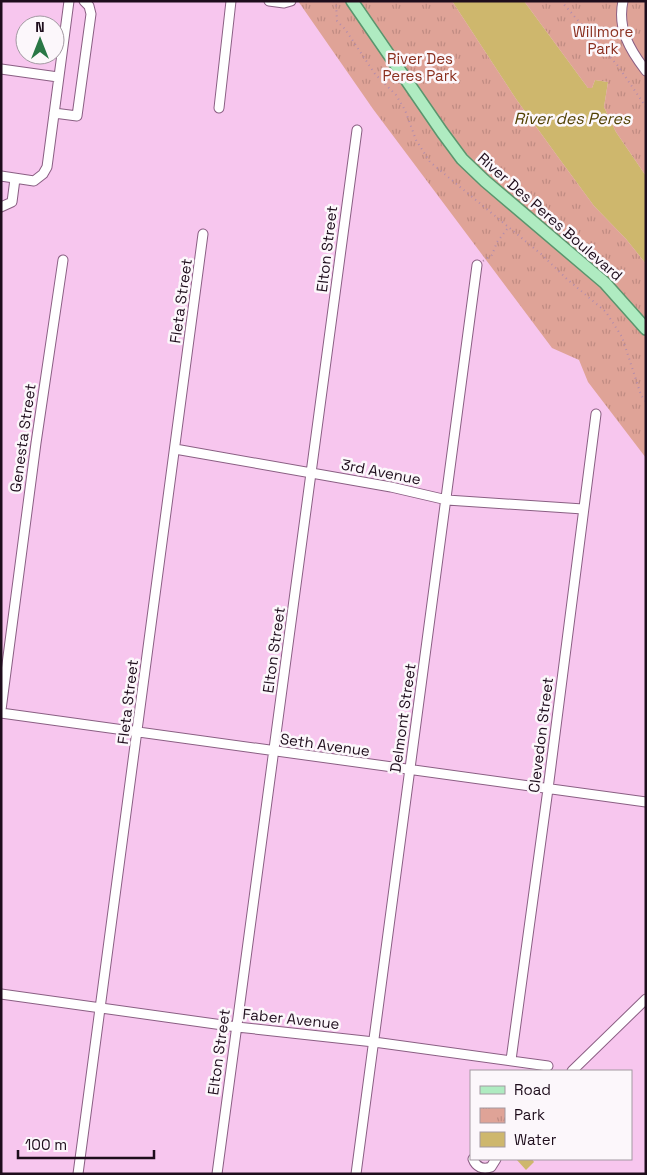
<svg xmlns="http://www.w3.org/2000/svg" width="647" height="1175" font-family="'Space Grotesk',sans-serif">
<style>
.park{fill:url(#park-tufts)}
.water{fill:#ceb76d}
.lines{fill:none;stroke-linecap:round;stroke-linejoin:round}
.minor-casing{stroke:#8a5f83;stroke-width:11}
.major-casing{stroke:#5a956d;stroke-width:14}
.path{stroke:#b38cac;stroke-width:2;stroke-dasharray:1 4;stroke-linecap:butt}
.minor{stroke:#fff;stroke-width:9}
.major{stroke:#afebc1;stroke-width:11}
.labels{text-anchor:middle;stroke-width:5;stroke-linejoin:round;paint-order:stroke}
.park-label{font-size:15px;fill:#8a2f1f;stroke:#fcf7fb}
.street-label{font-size:15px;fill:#1e0d1c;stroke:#fcf7fb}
.water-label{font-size:16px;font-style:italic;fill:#514102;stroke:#fcf7fb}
</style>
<defs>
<pattern id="park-tufts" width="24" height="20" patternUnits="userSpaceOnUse" patternTransform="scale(1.25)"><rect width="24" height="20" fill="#dfa397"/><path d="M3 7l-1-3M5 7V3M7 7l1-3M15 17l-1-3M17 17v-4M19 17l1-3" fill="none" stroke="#bf8b82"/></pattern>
</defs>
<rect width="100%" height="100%" fill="#f7c6ee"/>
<!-- park -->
<path class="park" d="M 298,1 L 452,1 L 516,99 L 558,157 L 594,206 L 626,239 L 646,264 L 646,458 L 588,382 L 579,360 L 552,348 L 373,109 Z
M 524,1 L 646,1 L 646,176 L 616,132 L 604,107 L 608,82 L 595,80 L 592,88 L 588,88 Z"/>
<!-- water -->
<path class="water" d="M 452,1 L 524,1 L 588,88 L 592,88 L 595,80 L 608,82 L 604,107 L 616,132 L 646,176 L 646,264 L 626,239 L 594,206 L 558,157 L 516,99 Z
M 516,1159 L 532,1159 L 534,1162 L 526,1170 Z"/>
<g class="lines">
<!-- minor casing -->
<g class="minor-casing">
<path id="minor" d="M 269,1 L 284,3 L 291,1
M 623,1 C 617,29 630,50 646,71
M 1,69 L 58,77
M 219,108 L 231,1
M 54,113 L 77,116 L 91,14 L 89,6 L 84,1
M 1,176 L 34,181 L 43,174 L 47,167 L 69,1
M 1,207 L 12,202 L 15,179
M 175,449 L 391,487 L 447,500 L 583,509
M 1,710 L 36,443 L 63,260
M 1,713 L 646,802
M 1,994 L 237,1027 L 374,1042 L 548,1066
M 511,1060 L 548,789 L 596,414
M 572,1071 L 646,999
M 473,1159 C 476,1167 483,1170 491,1167 L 496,1159
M 78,1174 L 203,234
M 217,1174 L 357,130
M 356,1174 L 477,265"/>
</g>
<!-- major casing -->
<g class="major-casing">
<path id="major" d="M 352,1 L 442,132 L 462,159 L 485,181 L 605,283 L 646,329"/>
</g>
<!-- path -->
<path class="path" d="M 334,1 L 336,4 L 337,21 L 345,29 L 375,74 L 396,95 L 405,110 L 416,140 L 430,162 L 541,254 L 567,279 L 606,312 L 622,337 L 641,395 L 646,402
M 561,1 L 618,66 L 646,107
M 483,261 L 492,255 L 497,242 L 508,228"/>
<!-- minor -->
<use href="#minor" class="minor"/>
<!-- major -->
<use href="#major" class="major"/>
</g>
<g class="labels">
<!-- park labels -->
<g class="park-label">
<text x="603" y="37">Willmore<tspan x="603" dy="17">Park</tspan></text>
<text x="420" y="64">River Des<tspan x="420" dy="17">Peres Park</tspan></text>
</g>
<!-- street labels -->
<g class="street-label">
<text transform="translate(550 217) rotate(41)" y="5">River Des Peres Boulevard</text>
<text transform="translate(327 249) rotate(-83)" y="5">Elton Street</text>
<text transform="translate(181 301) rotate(-82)" y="5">Fleta Street</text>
<text transform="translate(23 438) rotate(-82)" y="5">Genesta Street</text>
<text transform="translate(381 472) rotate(11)" y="5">3rd Avenue</text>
<text transform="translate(274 650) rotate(-82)" y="5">Elton Street</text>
<text transform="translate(128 702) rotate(-83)" y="5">Fleta Street</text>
<text transform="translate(403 718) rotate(-82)" y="5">Delmont Street</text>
<text transform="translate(541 735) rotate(-83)" y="5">Clevedon Street</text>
<text transform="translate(325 745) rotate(8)" y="5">Seth Avenue</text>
<text transform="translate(291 1019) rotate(6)" y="5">Faber Avenue</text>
<text transform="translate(219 1052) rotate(-82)" y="5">Elton Street</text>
</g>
<!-- water labels -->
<g class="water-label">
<text x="572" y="124">River des Peres</text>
</g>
</g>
<!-- border -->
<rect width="647" height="1175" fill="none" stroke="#1e0d1c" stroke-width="5"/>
<!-- legend -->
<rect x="470" y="1070" width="162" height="90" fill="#fcf7fb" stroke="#a399a2"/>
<rect x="480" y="1086" width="25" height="8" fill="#afebc1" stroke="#a399a2"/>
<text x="514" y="1095" font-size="15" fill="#1e0d1c">Road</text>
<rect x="480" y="1108" width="25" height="15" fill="url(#park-tufts)" stroke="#a399a2"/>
<text x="514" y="1120" font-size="15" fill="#1e0d1c">Park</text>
<rect x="480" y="1132" width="25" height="15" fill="#ceb76d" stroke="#a399a2"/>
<text x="514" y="1145" font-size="15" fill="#1e0d1c">Water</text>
<!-- north arrow -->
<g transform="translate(40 40)"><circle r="24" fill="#fcf7fb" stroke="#a399a2"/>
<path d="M0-4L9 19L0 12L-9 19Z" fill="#2a7746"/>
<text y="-8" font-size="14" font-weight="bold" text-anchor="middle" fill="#1e0d1c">N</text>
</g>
<!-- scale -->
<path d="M18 1150v8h136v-8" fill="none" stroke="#1e0d1c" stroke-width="2.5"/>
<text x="25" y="1150" font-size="15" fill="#1e0d1c" stroke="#fcf7fb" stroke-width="4" paint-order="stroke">100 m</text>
</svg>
